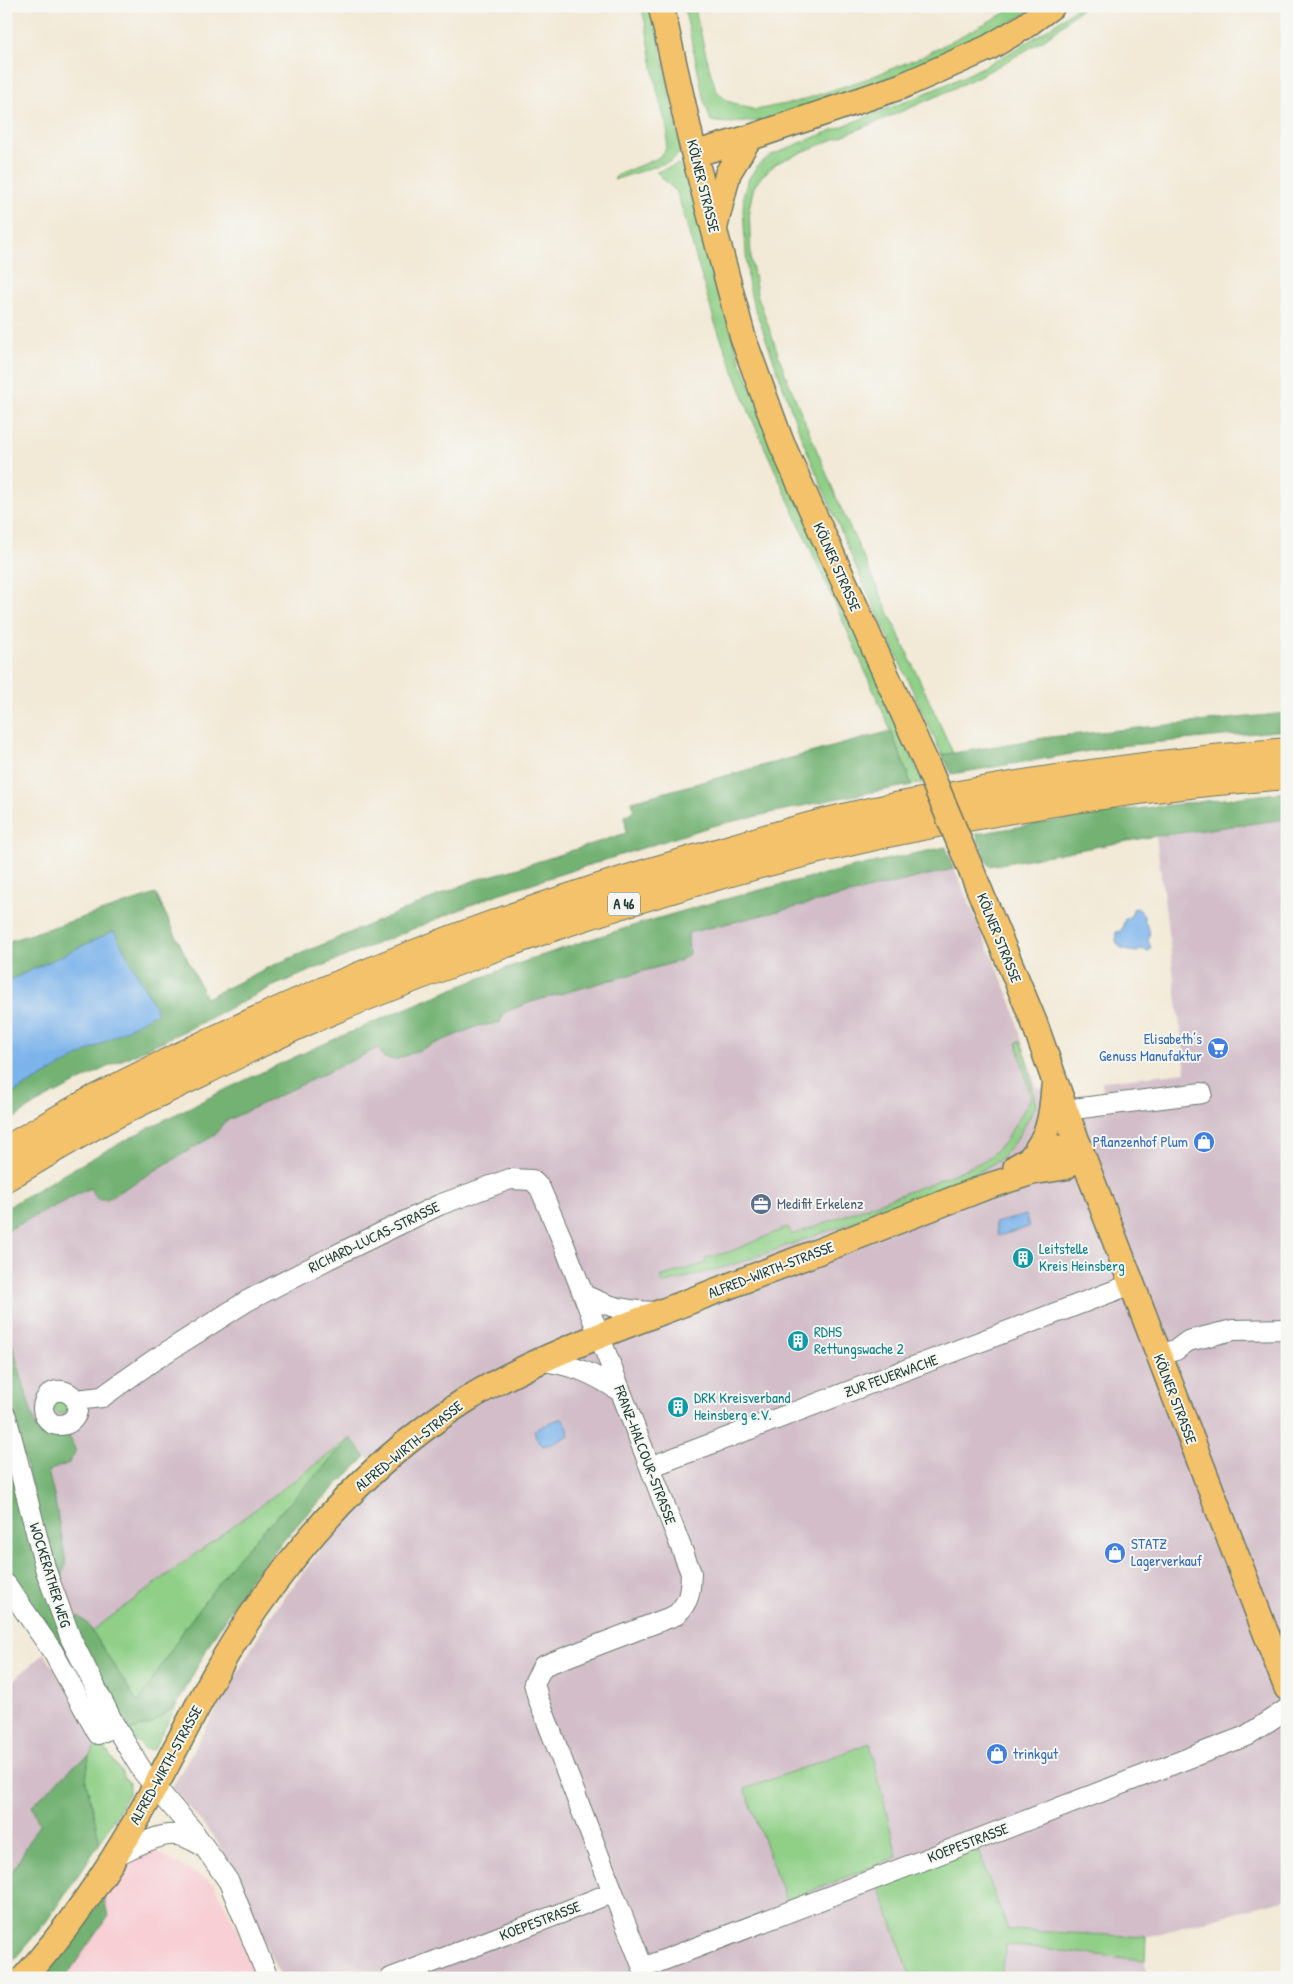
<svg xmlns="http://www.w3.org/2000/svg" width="1293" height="1984" font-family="'Patrick Hand',sans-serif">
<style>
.built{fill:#f7cfd5}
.industrial{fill:#d2bdc8}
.green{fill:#8fcf86;stroke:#57865d}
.forest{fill:#73b273;stroke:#497854}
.water{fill:#7cb3eb;stroke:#4e7890}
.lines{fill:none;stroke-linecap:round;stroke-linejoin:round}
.minor-casing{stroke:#69796d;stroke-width:22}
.major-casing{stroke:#69796d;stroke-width:28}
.highway-casing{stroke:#69796d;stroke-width:30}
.minor{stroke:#fff;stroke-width:20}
.major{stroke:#f3c26a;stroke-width:25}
.highway{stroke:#f3c26a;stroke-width:28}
.major-bridge-casing{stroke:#69796d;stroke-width:28;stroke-linecap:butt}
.major-bridge{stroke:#f3c26a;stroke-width:25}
.labels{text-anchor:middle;stroke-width:4;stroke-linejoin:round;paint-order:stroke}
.shield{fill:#f6f6f2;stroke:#60746d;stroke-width:1}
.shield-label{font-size:14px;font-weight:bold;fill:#1f3d34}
.street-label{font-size:15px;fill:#1f3d34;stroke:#f6f6f2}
.shop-label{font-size:15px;fill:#366cbe;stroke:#f6f6f2;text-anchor:end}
.service-label{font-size:15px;fill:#4e5e75;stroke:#f6f6f2;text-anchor:start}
.culture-label{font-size:15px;fill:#0d838f;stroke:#f6f6f2;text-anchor:start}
</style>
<rect width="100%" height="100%" fill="#f6f6f2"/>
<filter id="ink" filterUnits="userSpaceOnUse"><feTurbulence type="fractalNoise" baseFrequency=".02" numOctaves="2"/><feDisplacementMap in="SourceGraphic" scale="10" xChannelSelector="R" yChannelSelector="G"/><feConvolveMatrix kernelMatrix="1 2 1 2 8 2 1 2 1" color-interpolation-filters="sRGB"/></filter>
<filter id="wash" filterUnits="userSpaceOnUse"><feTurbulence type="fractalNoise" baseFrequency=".0096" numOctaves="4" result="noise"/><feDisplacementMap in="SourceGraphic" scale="20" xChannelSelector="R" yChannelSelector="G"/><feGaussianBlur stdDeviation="1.12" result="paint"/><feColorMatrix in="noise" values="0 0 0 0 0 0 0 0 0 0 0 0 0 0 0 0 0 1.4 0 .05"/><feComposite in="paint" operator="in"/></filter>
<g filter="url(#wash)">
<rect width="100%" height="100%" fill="#f2e9d6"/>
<!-- built -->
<path class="built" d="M 151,1849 L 213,1883 L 237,1928 L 256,1978 L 64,1978 L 108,1916 L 104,1896 L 136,1858 L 143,1851 Z"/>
<!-- industrial -->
<path class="industrial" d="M 1287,819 L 1287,1899 L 1146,1937 L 1008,1930 L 977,1848 L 874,1869 L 911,1978 L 281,1978 L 218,1842 L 172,1787 L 269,1618 L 324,1545 L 386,1478 L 351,1439 L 92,1631 L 87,1623 L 66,1614 L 6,1328 L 6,1213 L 448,997 L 948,854 L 1012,1003 L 1024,1049 L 1037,1088 L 1082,1097 L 1103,1095 L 1102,1081 L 1186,1072 L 1156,836 Z
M 44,1653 L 99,1740 L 89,1756 L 76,1764 L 17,1864 L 6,1879 L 6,1687 Z
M 1005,1945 L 1145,1960 L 1147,1978 L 1000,1978 Z"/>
<!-- green -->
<path class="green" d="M 641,6 L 653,6 L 681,152 L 671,161 L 614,180 L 617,175 L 656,159 L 665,151 L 668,133 L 657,90 L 645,21 Z
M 684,6 L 694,6 L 709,67 L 716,90 L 727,101 L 755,110 L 796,102 L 869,78 L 925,55 L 1018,6 L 1039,6 L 938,63 L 771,120 C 751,121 730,125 711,121 L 704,100 Z
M 1078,6 L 1085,6 C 1070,17 1058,30 1043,40 C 967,88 883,119 800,153 L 777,163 L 762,176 L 754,187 L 749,208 L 751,257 L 757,294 L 786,376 L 840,506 L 953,753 L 942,755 L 856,567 L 802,439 L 752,300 L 748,281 L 743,210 L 744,192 L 749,178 L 758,165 L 770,156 C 875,109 988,81 1078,6 Z
M 679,164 L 687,172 L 710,268 L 740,360 L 923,783 L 912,785 L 891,731 L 855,648 L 752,419 L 715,323 L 677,192 L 656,172 Z
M 1020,1041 L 1024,1049 L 1036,1106 L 1016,1140 L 999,1160 L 979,1172 L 907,1203 L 732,1265 L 663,1284 L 660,1277 L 706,1263 L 705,1258 L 729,1252 L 788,1227 L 792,1235 L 926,1185 L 973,1166 L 988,1158 L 1004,1143 L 1031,1098 L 1017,1042 Z
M 59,1399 L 71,1401 L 67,1412 L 58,1414 L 52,1409 L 53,1405 Z
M 351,1438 L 237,1558 L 185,1628 L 138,1703 L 92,1631 Z
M 178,1703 L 153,1750 L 144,1749 L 128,1731 C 146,1728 165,1716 178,1703 Z
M 99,1740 L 129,1783 L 129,1792 L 100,1843 L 86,1781 L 89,1756 Z
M 870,1743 L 897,1857 L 786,1901 L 745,1789 Z
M 977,1848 L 1008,1930 L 1146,1937 L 1145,1960 L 1006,1945 L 1000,1978 L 911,1978 L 879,1886 Z"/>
<!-- forest -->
<path class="forest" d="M 1287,713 L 1287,730 L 1120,746 L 952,774 L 942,755 L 1050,737 Z
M 891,731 L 912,785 L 834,799 L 712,826 L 498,894 L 271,987 L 191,1028 L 109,1066 L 35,1104 L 6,1124 L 6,942 L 156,894 L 206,998 L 269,967 L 475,880 L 515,869 L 626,833 L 625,816 L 634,810 L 632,801 Z
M 1287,792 L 1287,819 L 1156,836 L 989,866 L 976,834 L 1116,811 Z
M 946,847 L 953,869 L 688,933 L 689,954 L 680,961 L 531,1002 L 503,1013 L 500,1023 L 478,1026 L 395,1060 L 384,1058 L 378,1048 L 224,1122 L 215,1135 L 107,1199 L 97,1199 L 90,1188 L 6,1231 L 6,1208 C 120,1139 238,1081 360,1028 C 425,1000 491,972 558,950 C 685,907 815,874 946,847 Z
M 6,1322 L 37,1432 L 69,1436 L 76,1451 L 69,1463 L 48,1471 L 54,1495 L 66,1562 L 59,1590 L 6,1391 Z
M 351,1438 L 366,1457 L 306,1515 L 249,1580 L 211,1641 L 178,1703 L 152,1724 L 128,1731 L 66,1614 L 79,1617 L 87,1623 L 138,1703 L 185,1628 L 237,1558 Z
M 6,1446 L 66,1646 L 57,1649 L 6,1574 Z
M 89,1756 L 86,1781 L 100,1843 L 46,1922 L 6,1969 L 6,1879 L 17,1864 L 39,1824 L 32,1806 L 76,1764 Z
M 104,1896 L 108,1916 L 67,1975 L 64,1978 L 37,1978 L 58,1957 Z"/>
<!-- water -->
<path class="water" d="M 1135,908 L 1139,909 L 1144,915 C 1144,928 1153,925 1148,940 L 1151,948 L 1149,951 L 1141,949 L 1138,952 C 1124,951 1114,948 1116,932 L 1121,931 L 1125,919 L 1131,916 L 1133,909 Z
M 114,931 L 155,1007 L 156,1013 L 6,1097 L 6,982 Z
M 1026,1215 L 1029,1227 L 998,1236 L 995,1223 Z
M 561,1418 L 567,1425 L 569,1435 L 555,1443 L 543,1446 L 536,1438 L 534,1430 Z"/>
</g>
<g filter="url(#ink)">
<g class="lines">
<!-- minor casing -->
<g class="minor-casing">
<path id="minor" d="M 1065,1110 L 1202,1093
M 584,1295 C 611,1308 626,1311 656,1312
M 1158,1355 L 1176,1350 L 1188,1341 L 1233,1330 L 1287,1329
M 544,1361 C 578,1367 593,1373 621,1392
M 76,1400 C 81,1417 69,1428 53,1424 C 40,1415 40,1403 51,1393 C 62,1388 69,1392 76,1400 L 102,1397 L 151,1362 L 247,1301 L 328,1259 L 439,1205 L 510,1179 L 532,1180 L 540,1188 L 563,1242 L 691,1573 C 690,1593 690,1601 676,1615 L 543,1666 L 534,1683 L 538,1698 L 613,1892
M 6,1416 L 46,1571 L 71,1639 L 115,1726 L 143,1772 L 193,1831 L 229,1882 L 268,1978
M 650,1467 L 1132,1284
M 6,1584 L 53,1652 L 98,1734 L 115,1726
M 115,1856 C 130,1849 159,1833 175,1835 C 184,1835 194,1841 201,1845
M 391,1978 L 559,1914 L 613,1892 L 643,1968 L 1246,1736 L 1287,1709"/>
</g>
<!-- major casing -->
<g class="major-casing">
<path id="major" d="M 661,6 L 694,154 L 743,338 L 781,442 L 930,772
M 694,154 L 749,138 L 902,86 L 988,48 L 1022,28 L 1052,6
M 715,226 L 728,173 L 749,138
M 972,872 L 1034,1022 L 1065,1110 L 1287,1688
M 1030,1159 C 1049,1136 1052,1116 1054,1087
M 1016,1167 L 1030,1159 L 1057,1148 L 1081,1151
M 24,1978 C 69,1928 107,1872 140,1814 C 179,1746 210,1674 255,1610 C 311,1529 381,1453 466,1400 C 532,1359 612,1331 685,1303 C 784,1265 884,1226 983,1188 L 1032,1172 L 1065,1167 L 1081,1151"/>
</g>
<!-- highway casing -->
<g class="highway-casing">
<path id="highway" d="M 6,1150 C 36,1133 65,1115 95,1099 C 288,999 490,917 699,858 C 762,840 826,820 890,808 C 1021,782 1154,763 1287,752
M 6,1177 C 39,1158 72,1137 106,1119 C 138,1102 171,1087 204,1071 C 234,1056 265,1040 296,1026 C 351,1001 409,979 466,958 C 729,859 1006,796 1287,775"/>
</g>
<!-- minor -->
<use href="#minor" class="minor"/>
<!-- major -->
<use href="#major" class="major"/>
<!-- highway -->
<use href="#highway" class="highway"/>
<!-- major-bridge casing -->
<g class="major-bridge-casing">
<path id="major-bridge" d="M 930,772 L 972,872"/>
</g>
<!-- major-bridge -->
<use href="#major-bridge" class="major-bridge"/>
</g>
</g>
<!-- icons -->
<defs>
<g id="supermarket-disc" transform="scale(1.125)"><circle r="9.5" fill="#3f7fe0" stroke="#f6f6f2"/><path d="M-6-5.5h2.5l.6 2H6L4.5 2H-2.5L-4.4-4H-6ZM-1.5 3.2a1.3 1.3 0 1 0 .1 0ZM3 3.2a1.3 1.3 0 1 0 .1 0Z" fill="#fff"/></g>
<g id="shop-disc" transform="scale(1.125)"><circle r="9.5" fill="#3f7fe0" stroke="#f6f6f2"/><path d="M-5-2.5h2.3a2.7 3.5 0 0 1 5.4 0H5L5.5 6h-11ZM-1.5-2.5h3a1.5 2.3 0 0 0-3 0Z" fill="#fff"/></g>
<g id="office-disc" transform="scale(1.125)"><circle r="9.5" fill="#5c6f8a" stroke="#f6f6f2"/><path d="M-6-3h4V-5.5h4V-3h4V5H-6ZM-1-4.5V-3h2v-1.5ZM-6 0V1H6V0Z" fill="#fff"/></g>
<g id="building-disc" transform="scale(1.125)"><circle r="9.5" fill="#0f9aa8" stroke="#f6f6f2"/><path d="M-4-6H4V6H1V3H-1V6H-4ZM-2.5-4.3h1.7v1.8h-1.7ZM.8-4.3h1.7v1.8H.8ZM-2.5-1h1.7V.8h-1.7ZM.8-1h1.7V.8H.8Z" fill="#fff"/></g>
</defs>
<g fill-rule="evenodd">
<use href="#supermarket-disc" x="1218" y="1048"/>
<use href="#shop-disc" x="1204" y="1142"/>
<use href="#office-disc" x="761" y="1204"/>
<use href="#building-disc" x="1023" y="1258"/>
<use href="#building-disc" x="798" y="1341"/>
<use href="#building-disc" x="678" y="1407"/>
<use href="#shop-disc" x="1115" y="1553"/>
<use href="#shop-disc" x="997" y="1754"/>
</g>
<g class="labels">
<!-- shield labels -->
<rect class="shield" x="608" y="892.5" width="32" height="23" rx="4"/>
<g class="shield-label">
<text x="624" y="909">A 46</text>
</g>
<!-- street labels -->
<g class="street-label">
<text transform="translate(703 186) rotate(76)" y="5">KÖLNER STRASSE</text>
<text transform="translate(837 567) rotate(66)" y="5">KÖLNER STRASSE</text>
<text transform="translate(999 938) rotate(68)" y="5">KÖLNER STRASSE</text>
<text transform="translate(374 1237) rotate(-26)" y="5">RICHARD-LUCAS-STRASSE</text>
<text transform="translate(771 1270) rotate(-21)" y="5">ALFRED-WIRTH-STRASSE</text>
<text transform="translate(891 1376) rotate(-20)" y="5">ZUR FEUERWACHE</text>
<text transform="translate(1175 1399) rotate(69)" y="5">KÖLNER STRASSE</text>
<text transform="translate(409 1446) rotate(-39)" y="5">ALFRED-WIRTH-STRASSE</text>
<text transform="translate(645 1455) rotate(69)" y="5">FRANZ-HALCOUR-STRASSE</text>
<text transform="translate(50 1575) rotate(73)" y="5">WOCKERATHER WEG</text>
<text transform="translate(166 1765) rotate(-61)" y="5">ALFRED-WIRTH-STRASSE</text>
<text transform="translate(968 1843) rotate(-21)" y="5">KOEPESTRASSE</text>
<text transform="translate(540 1921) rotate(-21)" y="5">KOEPESTRASSE</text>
</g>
<!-- shop labels -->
<g class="shop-label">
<text x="1202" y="1044">Elisabeth’s<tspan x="1202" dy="17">Genuss Manufaktur</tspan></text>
<text x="1188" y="1147">Pflanzenhof Plum</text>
<text x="1131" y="1549" text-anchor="start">STATZ<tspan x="1131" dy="17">Lagerverkauf</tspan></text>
<text x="1013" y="1759" text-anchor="start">trinkgut</text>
</g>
<!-- service labels -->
<g class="service-label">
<text x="777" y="1209">Medifit Erkelenz</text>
</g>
<!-- culture labels -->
<g class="culture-label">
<text x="1039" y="1254">Leitstelle<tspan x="1039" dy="17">Kreis Heinsberg</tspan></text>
<text x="814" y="1337">RDHS<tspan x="814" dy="17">Rettungswache 2</tspan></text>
<text x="694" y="1403">DRK Kreisverband<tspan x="694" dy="17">Heinsberg e.V.</tspan></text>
</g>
</g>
<!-- margin -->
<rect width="1293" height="1984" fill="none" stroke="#f6f6f2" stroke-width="25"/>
</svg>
